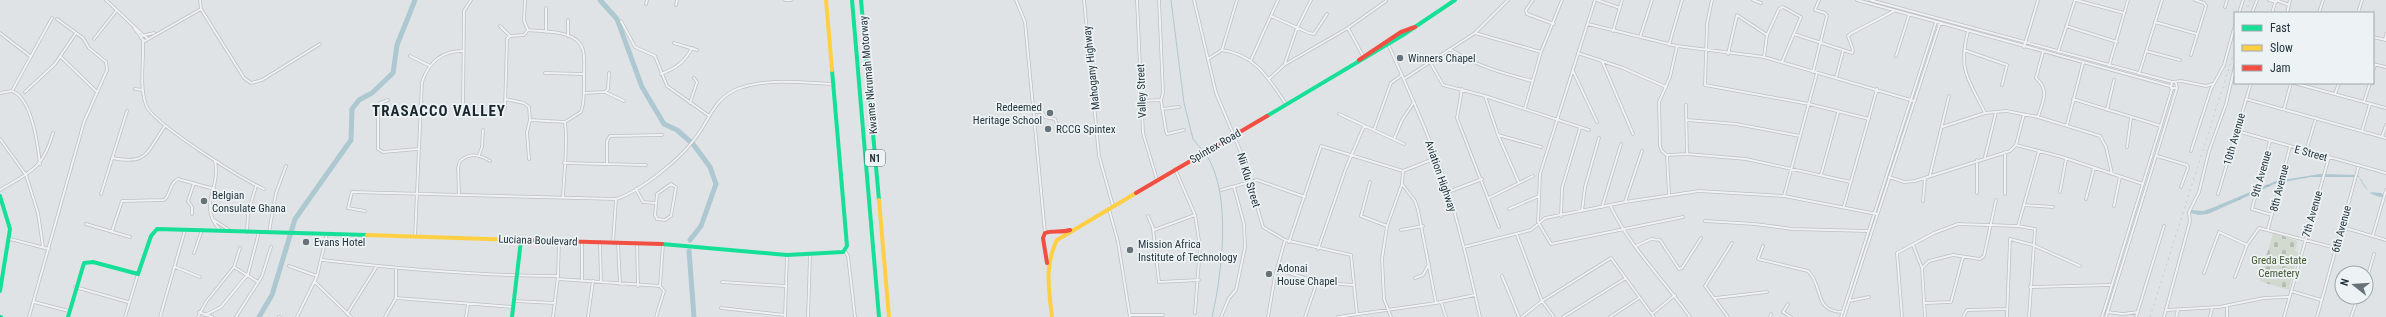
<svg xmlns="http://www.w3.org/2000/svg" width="2386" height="317" font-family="'Roboto Condensed',sans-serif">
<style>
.cemetery{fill:url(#cemetery-stones)}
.water{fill:url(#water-ripples)}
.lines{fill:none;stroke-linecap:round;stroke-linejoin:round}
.stream{stroke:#adc8d1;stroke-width:1}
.river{stroke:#adc8d1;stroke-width:5}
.street-casing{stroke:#bdc1c3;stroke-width:3.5}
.street{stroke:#eff1f2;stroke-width:2}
.fast{stroke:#16e098;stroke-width:4}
.slow{stroke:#ffcf43;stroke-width:4}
.jam{stroke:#f24e42;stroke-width:4}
.rail{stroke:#c9cccd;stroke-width:1;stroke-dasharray:2 4;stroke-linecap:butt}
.poi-dot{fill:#677378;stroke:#edf3f5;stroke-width:1.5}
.labels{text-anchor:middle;stroke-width:3.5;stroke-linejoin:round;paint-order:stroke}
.shield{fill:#edf3f5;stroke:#626f75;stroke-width:1}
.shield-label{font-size:10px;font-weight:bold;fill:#26363e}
.poi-label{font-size:11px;fill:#26363e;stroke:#edf3f5;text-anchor:start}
.street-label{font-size:11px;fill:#26363e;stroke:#edf3f5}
.park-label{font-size:11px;fill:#465a34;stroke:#edf3f5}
.district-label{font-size:15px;font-weight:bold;letter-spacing:1px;fill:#19262f;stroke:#edf3f5}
</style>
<defs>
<pattern id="cemetery-stones" width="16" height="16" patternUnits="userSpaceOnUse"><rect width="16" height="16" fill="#d2dad0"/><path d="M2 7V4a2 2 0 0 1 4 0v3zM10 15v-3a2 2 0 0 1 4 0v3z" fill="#b4bcb4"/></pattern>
<pattern id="water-ripples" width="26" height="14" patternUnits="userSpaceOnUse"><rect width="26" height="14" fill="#adc8d1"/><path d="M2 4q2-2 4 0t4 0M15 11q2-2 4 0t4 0" fill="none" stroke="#95acb4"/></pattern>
</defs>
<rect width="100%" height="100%" fill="#dfe3e5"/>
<!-- cemetery -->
<path class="cemetery" d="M 2273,233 L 2298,241 L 2295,251 L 2298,252 L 2289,290 L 2259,281 Z"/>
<!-- water -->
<path class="water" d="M 2320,174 L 2358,175 L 2369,192 L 2381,193 L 2386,197 C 2371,198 2365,189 2359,177 L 2311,177 L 2277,183 L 2208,214 L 2199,215 L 2190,213 L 2190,210 L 2203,211 L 2212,208 L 2276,181 Z"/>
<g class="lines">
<!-- stream -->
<path class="stream" d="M 1171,0 L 1184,103 L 1193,139 L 1202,150
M 1207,156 C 1232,195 1222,274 1212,317"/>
<!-- river -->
<path class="river" d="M 600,0 L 617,19 L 642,87 L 664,124 L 677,130 L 693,144 L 710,167 L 716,184 L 701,226 L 690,240
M 689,251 L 694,317
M 259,317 L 272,295 L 295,219 L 351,140 L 352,109 L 359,100 L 372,93 L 393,73 L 397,45 L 415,0"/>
<!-- street casing -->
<g class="street-casing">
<path id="street" d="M 106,0 L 143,35
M 200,0 L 201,9
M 525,0 L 524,21 L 528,30
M 785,0 L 791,0
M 1016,0 L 1025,22 L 1045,233
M 1084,0 L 1099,156 L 1113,206
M 1137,0 L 1143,133 L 1157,180
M 1159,0 L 1163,93 L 1161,100 L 1166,131 L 1167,134 L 1184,130
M 1194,0 L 1216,93 L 1242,155 L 1263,227 L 1285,240 L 1351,255 L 1357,314
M 1533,0 L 1526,10 L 1527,14 L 1554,24
M 1595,0 L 1540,174 L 1538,222 L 1551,244 L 1683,217
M 1597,0 L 1620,8
M 1712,0 L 1707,24 L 1705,85 L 1809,104 L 1869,119
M 1753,0 L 1761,3
M 1857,0 L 2170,86
M 1870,0 L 2172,82
M 2076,0 L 2124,13
M 2269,0 L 2276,2
M 2276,0 L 2289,5
M 646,4 L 647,0
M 676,5 L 677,0
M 2225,7 L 2227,0
M 2239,13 L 2243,0
M 2252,13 L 2257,0
M 2272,13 L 2276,0
M 2287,13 L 2290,0
M 2319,13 L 2323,0
M 2358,13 L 2362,0
M 1271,16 L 1309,33 L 1314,34 L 1327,14
M 621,21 L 635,47 L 655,56 L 667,86 L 708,115
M 2155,22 L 2197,34
M 1588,24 L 1677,46 L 1764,57 L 1914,101
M 500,26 L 510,36
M 2066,26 L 2117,42
M 134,28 L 141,37
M 1348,28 L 1363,56
M 528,30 C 545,32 578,30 583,50 C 585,58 584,67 584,75 C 584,87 585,101 581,112 L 565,122 L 530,120
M 1613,31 L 1622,0
M 1968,31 C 1958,71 1968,78 1985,113
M 546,32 L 546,8
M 0,33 L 30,56
M 1475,33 L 1541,52
M 1794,34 L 1852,53 L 1853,50 L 1848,36 L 1850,34 L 1894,11
M 145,35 L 154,33
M 510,36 L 524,35 L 528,30
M 568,36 L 568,20
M 1640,37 L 1652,0
M 2373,37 L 2386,40
M 147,38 L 143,35 L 141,38 L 145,41 L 201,9 L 244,78 L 251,83 L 262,80 L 320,44
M 94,39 L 117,10
M 2385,40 L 2386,34
M 143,41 C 144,61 139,85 146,105 C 152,123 242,179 264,189
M 674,43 L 697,50
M 1388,44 C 1410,93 1432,142 1449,193 C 1461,234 1471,275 1480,317
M 1669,45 L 1682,0
M 1677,46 L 1670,77 L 1659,102 L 1660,146 L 1662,151 L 1667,155 L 1687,154 L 1746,159 L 1851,182
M 2024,47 L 2038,0
M 1450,49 C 1476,66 1502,73 1532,81
M 1222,50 L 1237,0
M 1964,50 L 2007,65 L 2002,85
M 2146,51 L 2180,60
M 2058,52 L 2075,0
M 1578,53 L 1623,68 L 1666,87
M 1728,54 L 1737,15 L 1767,35
M 2191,55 L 2206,6 L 2204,3 L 2195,0
M 410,56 L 430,66
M 1896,56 L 1909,15
M 61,57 L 97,92
M 1764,57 L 1767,35 L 1779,9 L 1783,7 L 1801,17 L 1782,62
M 1208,59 L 1222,50 C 1256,55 1268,78 1286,104
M 1251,60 L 1278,0
M 1602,61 L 1633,134
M 1430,62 L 1443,85 L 1485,96 L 1589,130
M 1285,63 L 1297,28 L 1311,0
M 2373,64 L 2386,67
M 2109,66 L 2128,0
M 1573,71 L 1597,122
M 2373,71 L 2375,65
M 1813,72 L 1827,16 L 1825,13 L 1815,10 L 1819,0
M 545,73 L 584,74
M 661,74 C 676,68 684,63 692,48
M 2139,74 L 2162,0
M 1836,78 L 1843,51
M 1269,79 L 1284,65 L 1348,28 L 1386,1
M 1404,79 L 1475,33 L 1508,0
M 2176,83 L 2177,88 L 2171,88 L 2172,82 L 2181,81 L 2206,86 L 2213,84
M 2294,83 L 2386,108
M 135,89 L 143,90
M 1462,89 L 1457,118 L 1499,227
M 12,91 L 52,18
M 25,92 L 55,64 L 76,33
M 605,92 L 608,89 L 609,73
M 0,93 L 12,91 C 32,98 38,146 40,164
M 584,93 L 605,92 L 624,101
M 2335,94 L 2339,83
M 1485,96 L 1498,135 L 1519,183
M 505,99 L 524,103 L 529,107 L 530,120 L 527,132 L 529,159
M 2073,99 L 2161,126
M 2246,99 L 2386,138
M 388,100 L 380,103 L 378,109 L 378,149 L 383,152 L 418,149
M 1140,101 L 1161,100
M 2364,102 L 2370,83
M 690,103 L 697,82 L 694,78
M 1686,105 L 1687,154
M 505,108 L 507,39 L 510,36
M 1525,108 L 1541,52 L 1562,0
M 463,109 L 464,11 L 471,0
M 1162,109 L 1179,107
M 2284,109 L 2291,83
M 2107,110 L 2114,80
M 1033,112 L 1042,112 L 1045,117 L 1055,119 L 1058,127 L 1085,130 L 1097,129
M 1339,114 L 1404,144
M 2038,117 C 2043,100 2050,91 2036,78 L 2043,52
M 1687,120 L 1736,124 L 1800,136
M 2067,125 L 2083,63
M 1942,127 L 1985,113 L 2006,111 L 2038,117 L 2100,136 L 2106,147 L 2112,174
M 1374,130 L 1391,83 L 1402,75
M 2237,131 L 2386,173
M 2362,131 L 2370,104
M 1498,135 L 1541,147
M 2382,137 L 2386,125
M 0,139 L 26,175 L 38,213 L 43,247
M 1394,139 L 1402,120 L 1414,102
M 2270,141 L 2252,209 L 2272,215
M 2016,145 L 2062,157 L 2143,184
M 2127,147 L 2131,118
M 2191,151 L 2211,89 L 2224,65 L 2235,25
M 2306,151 L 2316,118
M 2005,152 L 2005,194
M 479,155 L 482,147 L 483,130
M 1667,155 L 1669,195
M 2157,156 L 2187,165 L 2188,168 L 2181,187
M 1985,157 L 1996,112
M 112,158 C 148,165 146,153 165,126
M 215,161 C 221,190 197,205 220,230
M 564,163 L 646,165
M 607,164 L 607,141 L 610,136 L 662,135
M 1175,169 L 1195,215 L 1200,247 L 1195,313
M 1821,175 L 1838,113
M 1930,175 L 1949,96
M 1889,177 L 1904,182 L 1915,181 L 2010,151 L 2016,145 L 2024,114
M 1370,182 L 1361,216 L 1387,226
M 671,184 L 676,187 L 671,216 L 665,220 L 657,219 L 655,215 L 657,194 Z
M 1402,184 L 1415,201 L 1418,210 L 1436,303
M 636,189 L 643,202 L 656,203
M 0,190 C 30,172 43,169 53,133
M 1221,190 L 1257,180 L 1305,197
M 1448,192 L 1482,179
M 2060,192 L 2066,159
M 459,193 L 458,168 L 460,161 C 471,152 480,155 490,161
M 1977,193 L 1977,160
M 101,194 L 127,111
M 2218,194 L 2251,83
M 1784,196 L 1817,73
M 563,197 C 564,172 568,147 565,122
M 1489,198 L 1533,176
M 2086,199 L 2094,168
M 1923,201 L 1925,178
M 1625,202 L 1642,151
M 1610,205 C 1629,246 1664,280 1690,317
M 2024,205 L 2053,207
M 1844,206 L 1877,89
M 2114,206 L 2120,177
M 1602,207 L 1621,144
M 1109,209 L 1118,242 L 1130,317
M 1509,209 L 1539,196
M 365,211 L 348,208 L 352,192 L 616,199 C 639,192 678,161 693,141 C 708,124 712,101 735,90 C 764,77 803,83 834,84
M 1582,211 L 1585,187 L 1599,138
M 192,214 L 192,207 L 188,201 L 194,183
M 1148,216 L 1154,230 L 1195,215
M 1561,216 L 1562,188 L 1580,128
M 214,220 L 229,230
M 1705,221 L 1755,224 L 1792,229 L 1868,231
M 86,224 L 130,237
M 2018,226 L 2039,151
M 2342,227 L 2386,240
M 1153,229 L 1159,282 L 1199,280
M 2268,229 L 2290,147
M 1401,230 L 1423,226
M 112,231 L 122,201 L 164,200 C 171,195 169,183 178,179 L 214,189
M 247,232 L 248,213 L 256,186
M 269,232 L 276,193 L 286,166
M 1517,235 L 1542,301 L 1554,317
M 2373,235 L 2386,190
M 415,236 L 422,82 C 429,62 441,51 462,51
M 10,239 L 49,249
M 582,242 L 582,280
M 600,242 L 601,282
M 1289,242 L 1321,146 L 1403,171 L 1436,158
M 613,243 L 616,199
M 618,243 L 620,284
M 637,243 L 638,286
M 1913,245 L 1922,268 L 1925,317
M 1636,246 L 1651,239 L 1660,240 L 1679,269 L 1682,268 L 1701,238
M 1763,246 L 1758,259 L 1808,271 C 1824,286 1813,312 1843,312
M 1464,247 L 1531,230 L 1545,218 L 1625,202 L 1699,191 L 1784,196 L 1877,214
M 1318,249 L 1346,168 L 1364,126
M 845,251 L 848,256 L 855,317
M 194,253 L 202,230
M 322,260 C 401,269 479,276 558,276
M 289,266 L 317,276
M 175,267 L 200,277
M 234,267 L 258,282
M 1922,268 L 1929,261 L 1953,255 L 1980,259 L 1984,256 L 1996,200
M 1277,269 L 1317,282
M 2204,273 L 2219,232 L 2247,245
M 1502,276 L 1519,317
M 2235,277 L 2247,245 L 2259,228 L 2336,248
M 1415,278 L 1423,275 L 1429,264
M 558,279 L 660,286 L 663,244
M 315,282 L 351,317
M 722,282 L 785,286
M 2366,282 L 2374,254
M 75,287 L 128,302
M 2030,287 L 2110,285
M 2291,291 L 2321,300
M 396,298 L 512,307
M 1715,298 L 1767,292
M 514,301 L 555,303
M 1849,301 L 1869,297
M 34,302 L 69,311
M 1441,302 L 1446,317
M 1925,303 L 1951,302 L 1963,257
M 1788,304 L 1783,312 L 1791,317
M 721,308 L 785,315
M 2167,310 L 2219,307 L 2264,298 L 2289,297
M 199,312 L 212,317
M 2107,312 L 2123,314 L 2138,312
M 347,314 L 377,266
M 1652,314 L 1675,295
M 205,315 L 221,307 L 248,274 L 259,232
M 1130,315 L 1163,315
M 29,317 L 84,122 L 107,70 L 106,62 L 89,48 L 83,38 L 57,19
M 125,317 L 138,274
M 160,317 L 185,230
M 198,317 L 206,302 L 234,267 L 240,248
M 236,317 L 262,276 L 271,247
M 279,317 L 280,317
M 297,317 L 317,276 L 327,234
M 385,317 L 396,298 L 396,269
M 466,317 L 468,304
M 553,317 L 558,276 L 559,241
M 588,317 L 593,281
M 656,317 L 664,291 L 660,286
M 785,317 L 787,255
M 808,317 L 810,255
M 1221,317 L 1229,298 L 1236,290 L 1245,247 L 1244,224 L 1234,187
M 1268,317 L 1275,276 L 1285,240
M 1305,317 L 1317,282 L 1353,285
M 1338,317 L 1436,303 L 1475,295
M 1391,317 L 1384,299 L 1382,259 L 1387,226 L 1402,184 L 1403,171
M 1522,317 L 1542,301 L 1611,258 L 1654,317
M 1563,317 L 1626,278
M 1610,317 L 1639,298
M 1728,317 L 1705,286 L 1732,243
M 1770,317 L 1771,314
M 1841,317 L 1936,22
M 1844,317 L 1940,23
M 1902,317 L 1897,253 L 1934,233 L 1958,224 L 2018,226 L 2035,229 L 2029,317
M 1963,317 L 1967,310 L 2007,309
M 2007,317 L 2010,239 L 2033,245 L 2080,266
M 2102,317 L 2172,89
M 2106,317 L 2177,88
M 2136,317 L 2164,226
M 2164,317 L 2190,221 L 2189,212 L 2199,192 L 2209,151 L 2226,104 L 2235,66
M 2176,317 L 2178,310
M 2210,317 L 2212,308
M 2227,317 L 2227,306
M 2284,317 L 2329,157
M 2317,317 L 2359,165
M 2351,317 L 2358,297"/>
</g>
<!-- street -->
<use href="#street" class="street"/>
<!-- fast -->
<path class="fast" d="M 852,0 L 879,317
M 861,0 L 879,200
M 1267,116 L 1403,35 L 1455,0
M 0,196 L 10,229 L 0,291
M 662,244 L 787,255 L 843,252 L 847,246 L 832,70
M 0,317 L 1,317
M 68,317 L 84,263 L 93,262 L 138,274 L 151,236 L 157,229 L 367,235
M 512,317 L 521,240"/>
<!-- slow -->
<path class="slow" d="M 826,0 L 832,70
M 879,200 L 889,317
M 367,235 L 519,240
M 1052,317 C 1049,290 1044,265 1057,240 L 1136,193"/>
<!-- jam -->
<path class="jam" d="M 1359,60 L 1401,32 L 1415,27
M 1136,193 L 1267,116
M 519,240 L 662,244
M 1047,263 L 1043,238 L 1045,233 C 1053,230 1061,233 1070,230"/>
<!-- rail -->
<path class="rail" d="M 2246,13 L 2250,0
M 2150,317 L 2235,49"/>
</g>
<!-- markers -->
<g class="poi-dot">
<circle cx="1400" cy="58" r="4"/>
<circle cx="1050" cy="113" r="4"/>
<circle cx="1048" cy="129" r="4"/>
<circle cx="204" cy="201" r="4"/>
<circle cx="306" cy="242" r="4"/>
<circle cx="1130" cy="250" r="4"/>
<circle cx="1269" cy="274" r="4"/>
</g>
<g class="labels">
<!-- shield labels -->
<rect class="shield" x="865" y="150" width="20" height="16" rx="3"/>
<g class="shield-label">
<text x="875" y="162">N1</text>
</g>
<!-- poi labels -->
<g class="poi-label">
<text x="1408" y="62">Winners Chapel</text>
<text x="1042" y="111" text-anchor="end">Redeemed<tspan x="1042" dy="13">Heritage School</tspan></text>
<text x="1056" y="133">RCCG Spintex</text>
<text x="212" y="199">Belgian<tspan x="212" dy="13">Consulate Ghana</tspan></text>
<text x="314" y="246">Evans Hotel</text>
<text x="1138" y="248">Mission Africa<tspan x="1138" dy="13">Institute of Technology</tspan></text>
<text x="1277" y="272">Adonai<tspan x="1277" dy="13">House Chapel</tspan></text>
</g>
<!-- street labels -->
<g class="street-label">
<text transform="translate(1091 68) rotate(-96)" y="4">Mahogany Highway</text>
<text transform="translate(868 75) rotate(-95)" y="4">Kwame Nkrumah Motorway</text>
<text transform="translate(1141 91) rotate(-92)" y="4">Valley Street</text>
<text transform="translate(2234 139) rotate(-74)" y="4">10th Avenue</text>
<text transform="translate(1215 146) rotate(-30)" y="4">Spintex Road</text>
<text transform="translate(2311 153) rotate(15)" y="4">E Street</text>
<text transform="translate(2261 174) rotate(-74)" y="4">9th Avenue</text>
<text transform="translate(1441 176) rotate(71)" y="4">Aviation Highway</text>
<text transform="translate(1249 180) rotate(73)" y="4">Nii Klu Street</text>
<text transform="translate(2279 188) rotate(-76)" y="4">8th Avenue</text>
<text transform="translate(2312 214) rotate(-74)" y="4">7th Avenue</text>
<text transform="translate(2341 229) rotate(-75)" y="4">6th Avenue</text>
<text transform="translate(538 240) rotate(2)" y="4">Luciana Boulevard</text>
</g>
<!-- park labels -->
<g class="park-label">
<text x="2279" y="264">Greda Estate<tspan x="2279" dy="13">Cemetery</tspan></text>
</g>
<!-- district labels -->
<g class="district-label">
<text x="439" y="116">TRASACCO VALLEY</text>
</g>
</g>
<!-- legend -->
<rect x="2234" y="12" width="140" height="72" fill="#edf3f5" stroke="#9da7ac"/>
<rect x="2242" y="25" width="20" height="6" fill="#16e098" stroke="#9da7ac"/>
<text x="2270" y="32" font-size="12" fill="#26363e">Fast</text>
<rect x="2242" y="45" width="20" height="6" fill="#ffcf43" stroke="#9da7ac"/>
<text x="2270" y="52" font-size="12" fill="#26363e">Slow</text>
<rect x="2242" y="65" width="20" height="6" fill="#f24e42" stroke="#9da7ac"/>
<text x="2270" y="72" font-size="12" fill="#26363e">Jam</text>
<!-- north arrow -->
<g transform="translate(2354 285) rotate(287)"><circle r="19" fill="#edf3f5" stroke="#9da7ac"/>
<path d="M0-3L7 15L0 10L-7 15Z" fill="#677378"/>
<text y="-6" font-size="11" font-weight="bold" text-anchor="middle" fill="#26363e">N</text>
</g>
</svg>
